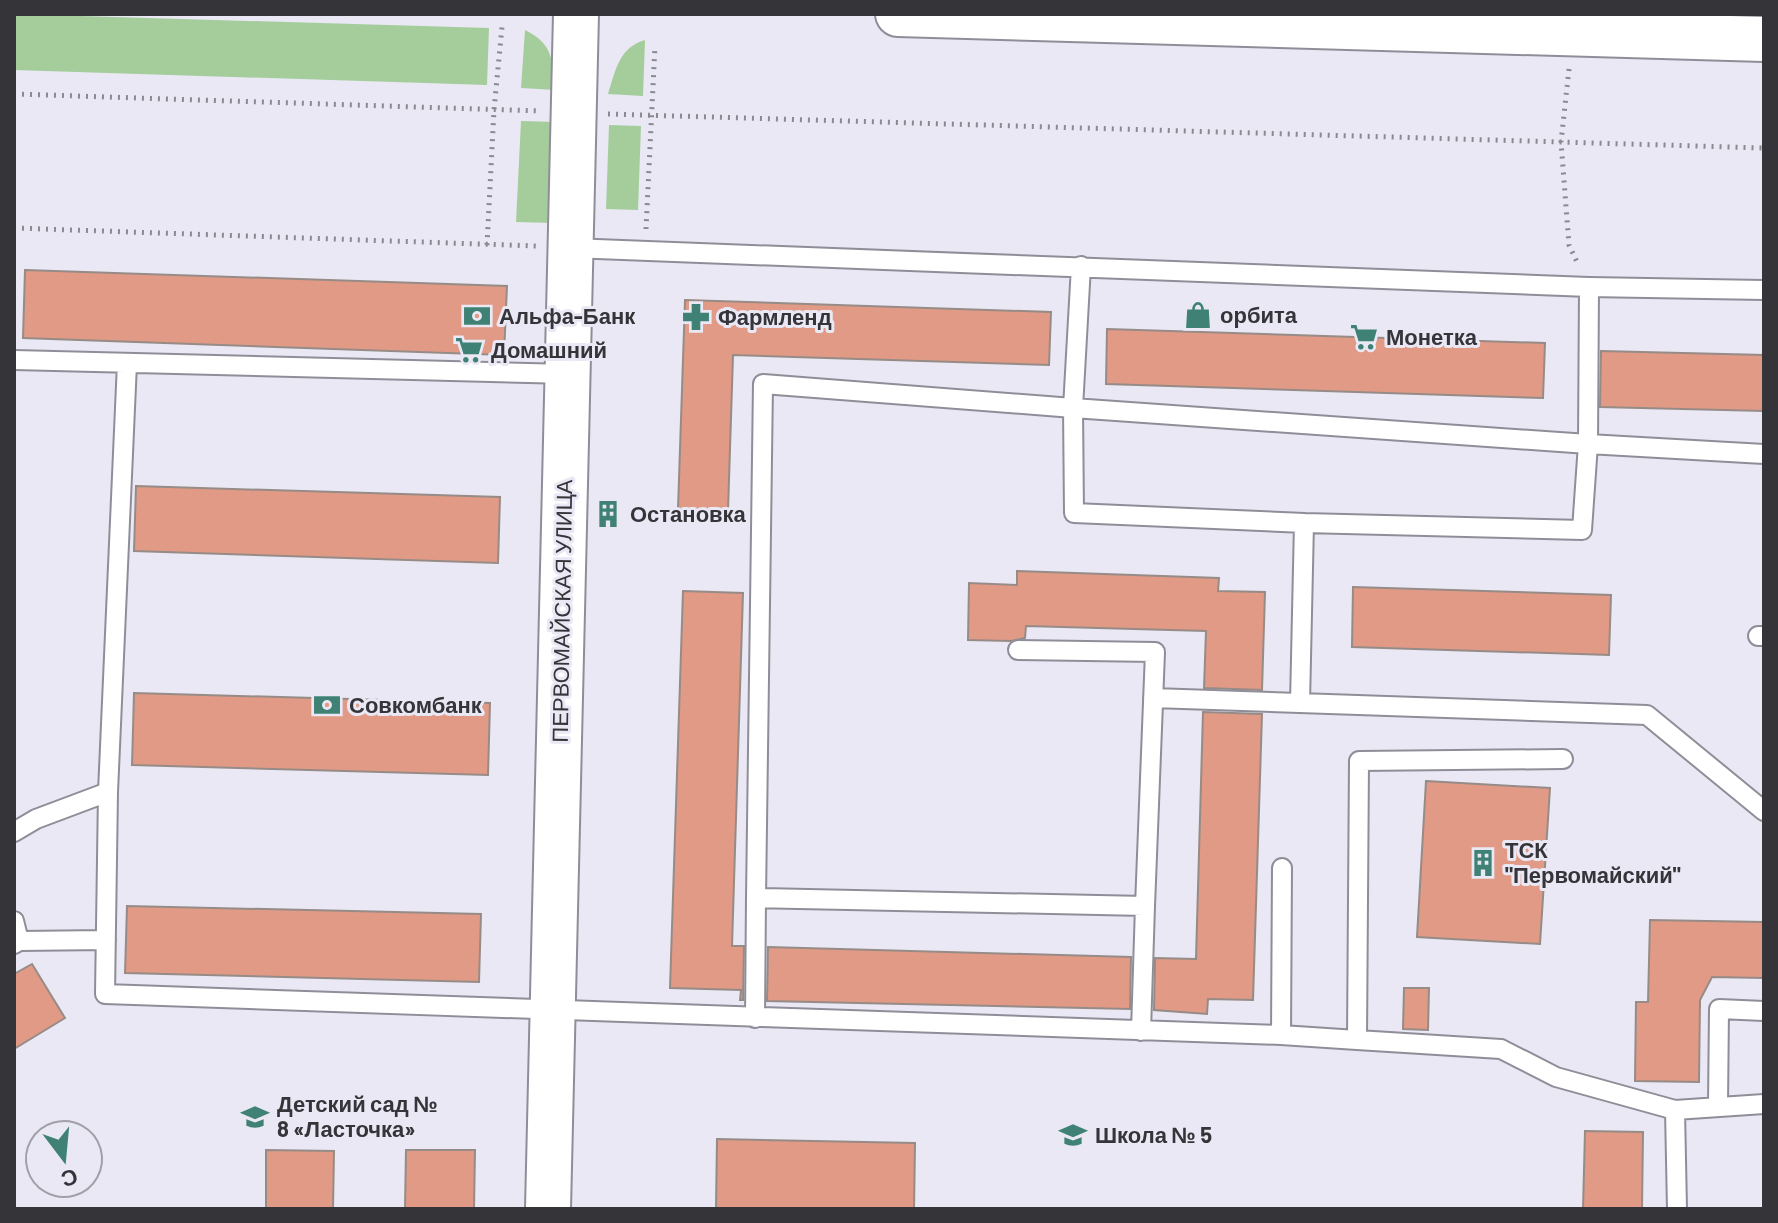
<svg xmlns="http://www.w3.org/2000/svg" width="1778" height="1223" font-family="Barlow,sans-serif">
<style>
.green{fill:#a5cd9b}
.building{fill:#e19a85;stroke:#978b87;stroke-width:2}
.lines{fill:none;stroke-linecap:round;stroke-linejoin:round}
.lane-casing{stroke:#8f8e98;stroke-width:22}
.secondary-casing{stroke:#8f8e98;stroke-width:48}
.path{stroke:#8a8991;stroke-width:5;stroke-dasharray:2 6;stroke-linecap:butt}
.lane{stroke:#fff;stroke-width:18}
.secondary{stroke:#fff;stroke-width:44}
.labels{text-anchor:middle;stroke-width:6;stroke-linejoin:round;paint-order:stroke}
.poi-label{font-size:22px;font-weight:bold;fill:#353439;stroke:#e9e8f4;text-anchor:start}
.street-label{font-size:22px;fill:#353439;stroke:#e9e8f4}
</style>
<rect width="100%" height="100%" fill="#e9e8f4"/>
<!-- green -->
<path class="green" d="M 14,14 L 489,28 L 487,85 L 14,70 Z
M 525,30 C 554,44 552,61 556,90 L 521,88 Z
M 645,40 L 643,96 L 608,94 C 615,72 619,47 645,40 Z
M 521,121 L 557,122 L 553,223 L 516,222 Z
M 609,125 L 641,126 L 638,210 L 606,209 Z"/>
<!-- building -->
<path class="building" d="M 25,270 L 507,286 L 504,355 L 23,338 Z
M 685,300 L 1051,312 L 1049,365 L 733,355 L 728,511 L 678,509 Z
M 1107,329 L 1545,343 L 1543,398 L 1106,384 Z
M 1601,351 L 1764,355 L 1764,411 L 1600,407 Z
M 136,486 L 500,497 L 498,563 L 134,551 Z
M 1017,571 L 1219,578 L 1218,591 L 1265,592 L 1262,690 L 1204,688 L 1206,631 L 1026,626 L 1025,638 L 1011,641 L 968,640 L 969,583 L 1017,585 Z
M 1353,587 L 1611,595 L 1609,655 L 1352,647 Z
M 683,591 L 743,593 L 732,946 L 744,946 L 743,1000 L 740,1000 L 741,990 L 670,988 Z
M 134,693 L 490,703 L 488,775 L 132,765 Z
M 1203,712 L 1262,714 L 1253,1000 L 1208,999 L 1207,1014 L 1154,1010 L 1155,958 L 1196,959 Z
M 1426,781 L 1550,788 L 1540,944 L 1417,937 Z
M 127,906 L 481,914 L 479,982 L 125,973 Z
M 1650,920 L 1764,922 L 1764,978 L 1712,977 L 1700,1000 L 1699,1082 L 1635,1081 L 1636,1002 L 1648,1002 Z
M 768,947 L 1131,957 L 1130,1009 L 767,1001 Z
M 32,964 L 65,1018 L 14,1049 L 14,974 Z
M 1404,988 L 1429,988 L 1428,1030 L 1403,1029 Z
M 1585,1131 L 1643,1132 L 1642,1209 L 1583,1209 Z
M 717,1139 L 915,1143 L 914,1209 L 716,1209 Z
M 266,1150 L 334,1151 L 333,1209 L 266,1209 Z
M 406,1150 L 475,1150 L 474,1209 L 405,1209 Z"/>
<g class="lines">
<!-- lane casing -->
<g class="lane-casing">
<path id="lane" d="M 571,248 L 1589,287 L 1764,290
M 1081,266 L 1073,408 L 1588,444 L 1582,530 L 1304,523 L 1300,703
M 1589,287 L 1588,444 L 1764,454
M 14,360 L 568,374
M 127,363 L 108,792 L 105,994 L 1281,1035 L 1282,868
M 1758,636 L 1764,636
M 1018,650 L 1155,652 L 1145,906 L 756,898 L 763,384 L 1073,408 L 1074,513 L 1304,523
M 1153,698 L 1647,715 L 1764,811
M 1563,759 L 1359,761 L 1357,1040 L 1501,1049 L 1556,1077 L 1675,1110 L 1764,1104
M 14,832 L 36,819 L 108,792
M 14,921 L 19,941
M 14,944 L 19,941 L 106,940
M 755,1018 L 756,898
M 1141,1031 L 1145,906
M 1281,1035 L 1357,1040
M 1718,1106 L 1719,1009 L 1764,1011
M 1675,1110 L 1677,1209"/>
</g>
<!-- secondary casing -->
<g class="secondary-casing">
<path id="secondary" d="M 898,14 L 1764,39
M 548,1209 L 576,14"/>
</g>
<!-- path -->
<path class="path" d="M 1569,69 L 1561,142 L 1569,245 L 1578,264
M 14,94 L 541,111
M 608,114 L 1764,148
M 14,228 L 537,246
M 646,229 L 655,46
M 487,245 L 494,110 L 502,27"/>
<!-- lane -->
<use href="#lane" class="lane"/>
<!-- secondary -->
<use href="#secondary" class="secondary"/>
</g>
<!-- icons -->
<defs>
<g id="shop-bare" transform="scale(2.16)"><path d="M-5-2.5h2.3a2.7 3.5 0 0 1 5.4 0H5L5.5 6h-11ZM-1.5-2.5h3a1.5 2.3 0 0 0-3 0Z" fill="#3f8275" stroke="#e9e8f4" stroke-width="2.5" paint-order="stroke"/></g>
<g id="bank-bare" transform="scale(2.16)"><path d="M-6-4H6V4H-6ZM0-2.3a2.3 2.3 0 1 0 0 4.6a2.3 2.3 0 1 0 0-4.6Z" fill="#3f8275" stroke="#e9e8f4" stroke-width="2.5" paint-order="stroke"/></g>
<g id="pharmacy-bare" transform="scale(2.16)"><path d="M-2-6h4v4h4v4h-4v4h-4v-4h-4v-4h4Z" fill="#3f8275" stroke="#e9e8f4" stroke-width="2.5" paint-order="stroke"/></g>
<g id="supermarket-bare" transform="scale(2.16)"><path d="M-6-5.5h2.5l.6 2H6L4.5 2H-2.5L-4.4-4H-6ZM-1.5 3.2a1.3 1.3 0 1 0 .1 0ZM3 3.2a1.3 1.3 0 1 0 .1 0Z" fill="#3f8275" stroke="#e9e8f4" stroke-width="2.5" paint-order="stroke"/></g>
<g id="building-bare" transform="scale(2.16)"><path d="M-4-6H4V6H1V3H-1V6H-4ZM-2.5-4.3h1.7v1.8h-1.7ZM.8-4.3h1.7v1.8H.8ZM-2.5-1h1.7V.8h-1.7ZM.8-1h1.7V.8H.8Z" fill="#3f8275" stroke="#e9e8f4" stroke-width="2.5" paint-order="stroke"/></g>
<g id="school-bare" transform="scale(2.16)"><path d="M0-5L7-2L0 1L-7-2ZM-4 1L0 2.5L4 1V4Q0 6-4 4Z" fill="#3f8275" stroke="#e9e8f4" stroke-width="2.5" paint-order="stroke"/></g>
</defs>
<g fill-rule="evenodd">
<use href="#shop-bare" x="1198" y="315"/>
<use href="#bank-bare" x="477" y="316"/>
<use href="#pharmacy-bare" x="696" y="317"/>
<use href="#supermarket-bare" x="1364" y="337"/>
<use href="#supermarket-bare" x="469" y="350"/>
<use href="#building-bare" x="608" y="514"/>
<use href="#bank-bare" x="327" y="705"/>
<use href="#building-bare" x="1483" y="863"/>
<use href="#school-bare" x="255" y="1117"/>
<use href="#school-bare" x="1073" y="1135"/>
</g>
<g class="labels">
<!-- poi labels -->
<g class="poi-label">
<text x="1220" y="323">орбита</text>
<text x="499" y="324">Альфа-Банк</text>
<text x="718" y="325">Фармленд</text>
<text x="1386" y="345">Монетка</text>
<text x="491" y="358">Домашний</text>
<text x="630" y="522">Остановка</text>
<text x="349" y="713">Совкомбанк</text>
<text x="1505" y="858">ТСК<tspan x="1505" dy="25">"Первомайский"</tspan></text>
<text x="277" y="1112">Детский сад №<tspan x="277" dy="25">8 «Ласточка»</tspan></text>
<text x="1095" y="1143">Школа № 5</text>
</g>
<!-- street labels -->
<g class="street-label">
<text transform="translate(562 611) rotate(-89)" y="8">ПЕРВОМАЙСКАЯ УЛИЦА</text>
</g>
</g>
<!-- border -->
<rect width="1778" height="1223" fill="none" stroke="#353439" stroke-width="32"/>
<!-- north arrow -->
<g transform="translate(64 1159) rotate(164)"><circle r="38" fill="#e9e8f4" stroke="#a1a0a9" stroke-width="2"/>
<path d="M0-6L14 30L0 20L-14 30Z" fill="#3f8275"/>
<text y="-12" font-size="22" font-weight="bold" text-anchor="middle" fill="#353439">С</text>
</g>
</svg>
